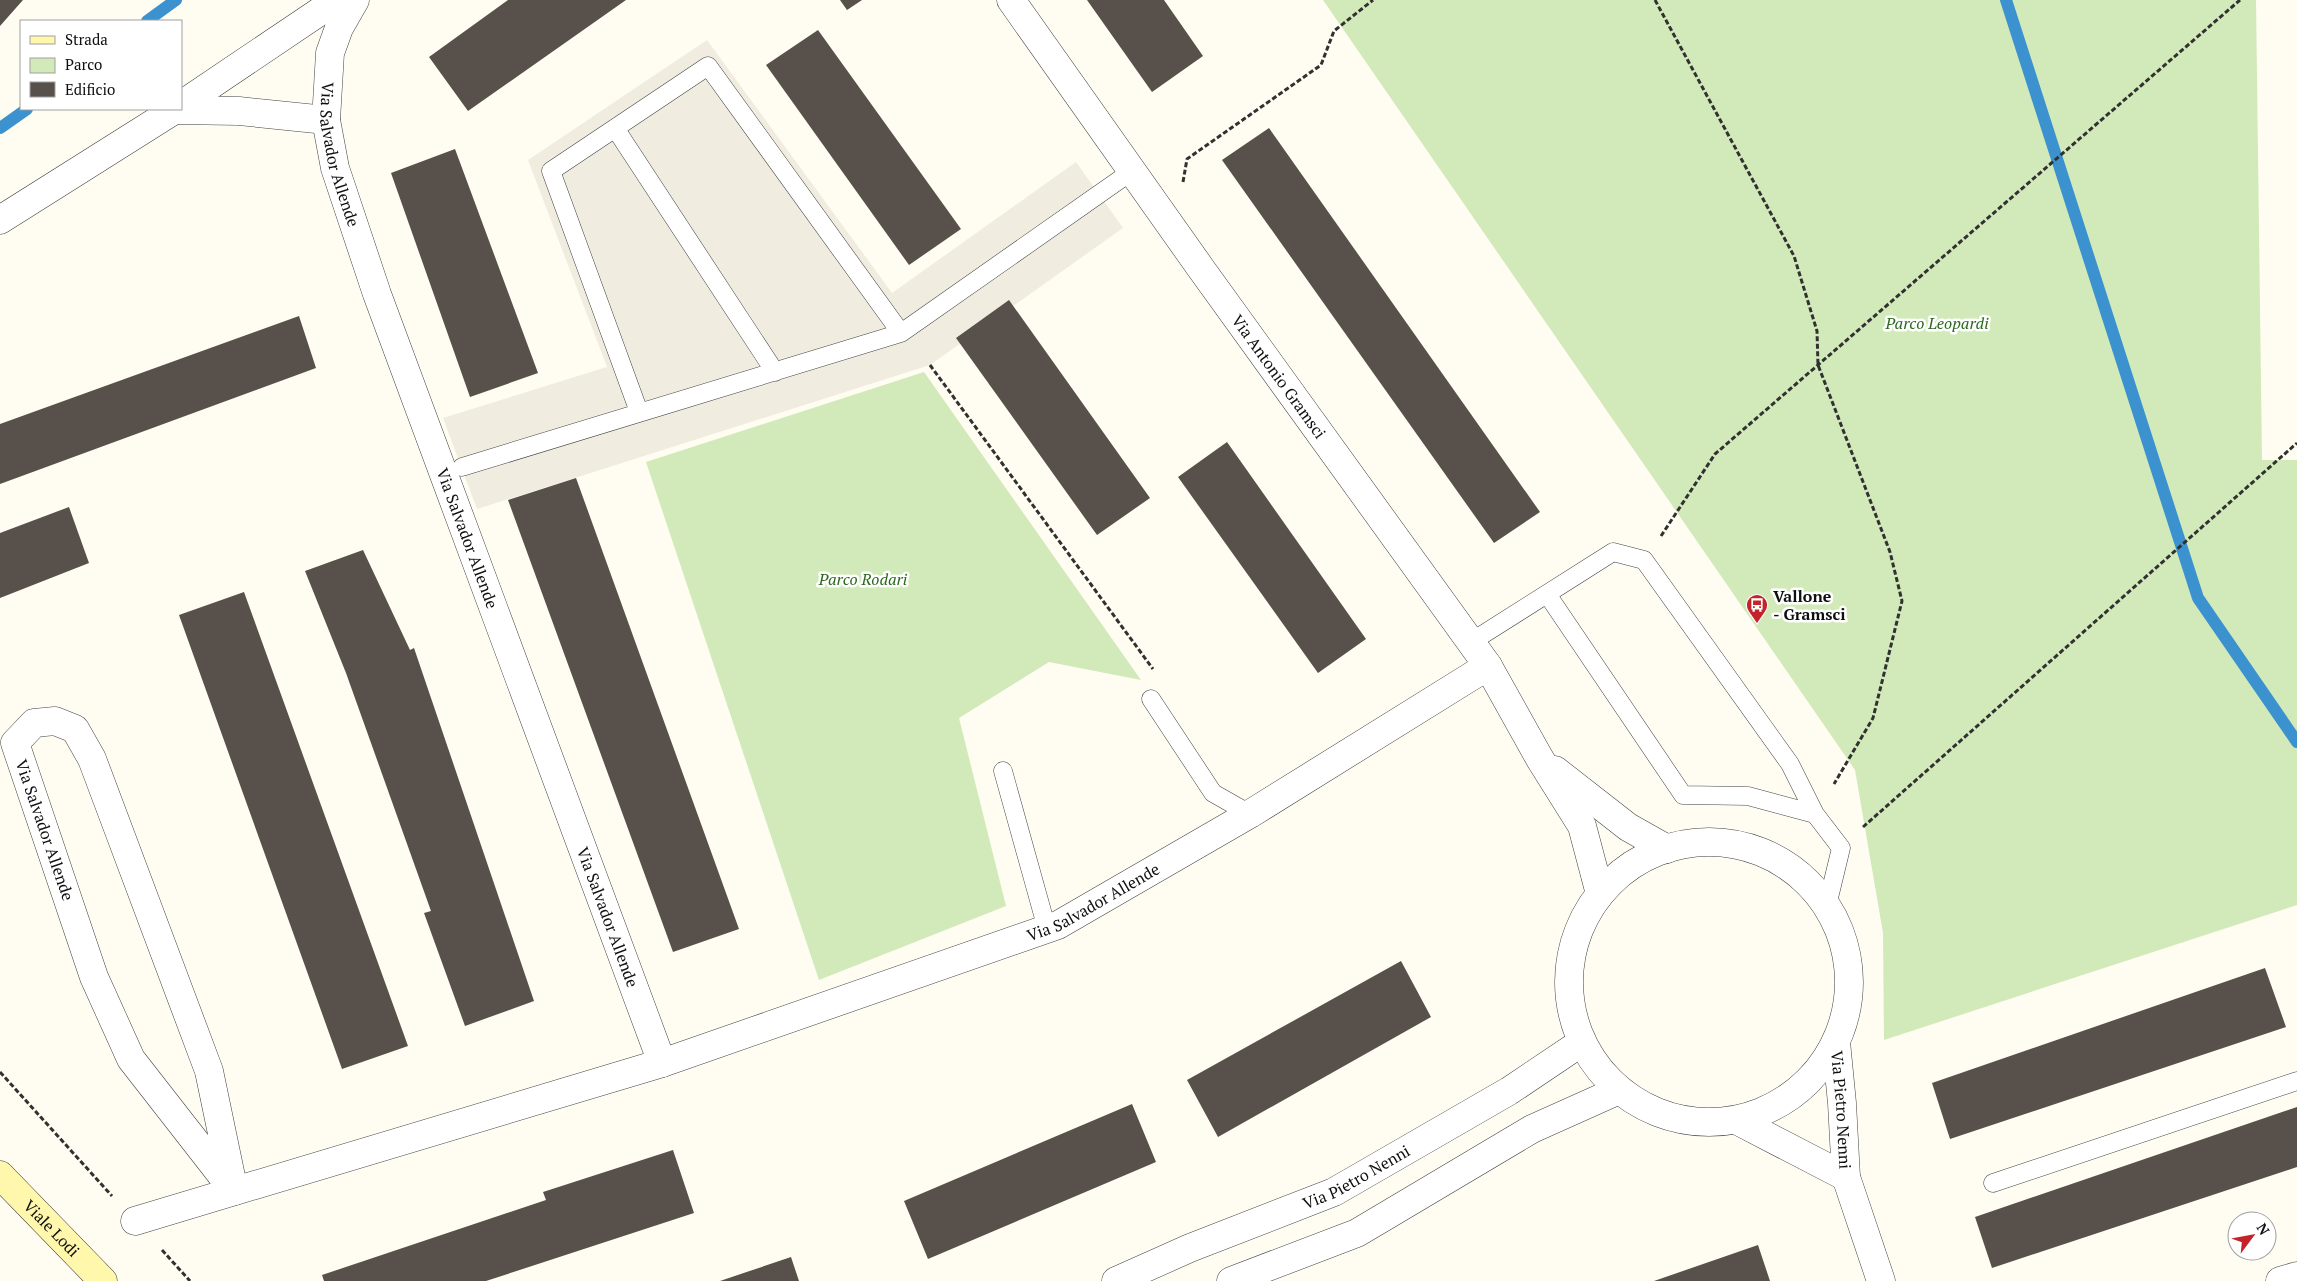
<svg xmlns="http://www.w3.org/2000/svg" width="2297" height="1281" font-family="'PT Serif',serif">
<style>
.green{fill:#d2eaba}
.plaza{fill:#f0ecdf}
.lines{fill:none;stroke-linecap:round;stroke-linejoin:round}
.stream{stroke:#3b92cf;stroke-width:12}
.building{fill:#58504b}
.lane-casing{stroke:#424242;stroke-width:19}
.street-casing{stroke:#424242;stroke-width:29}
.secondary-casing{stroke:#313131;stroke-width:29}
.path{stroke:#313131;stroke-width:3;stroke-dasharray:5 2.5;stroke-linecap:butt}
.lane{stroke:#fff;stroke-width:18}
.street{stroke:#fff;stroke-width:28}
.secondary{stroke:#fff7ac;stroke-width:28}
.labels{text-anchor:middle;stroke-width:5;stroke-linejoin:round;paint-order:stroke}
.street-label{font-size:16px;fill:#0f0f0f;stroke:#fff}
.park-label{font-size:16px;font-style:italic;fill:#2c681e;stroke:#fff}
.poi-label{font-size:16px;font-weight:bold;fill:#0f0f0f;stroke:#fff;text-anchor:start}
</style>
<rect width="100%" height="100%" fill="#fffcf1"/>
<!-- green -->
<path class="green" d="M 1323,0 L 2256,0 L 2262,460 L 2297,460 L 2297,905 L 1884,1040 L 1883,933 L 1855,770 Z
M 924,372 L 1141,680 L 1049,662 L 959,718 L 1006,906 L 819,980 L 646,462 Z"/>
<!-- plaza -->
<path class="plaza" d="M 707,40 L 892,293 L 1076,162 L 1123,228 L 930,365 L 477,509 L 443,418 L 607,367 L 528,160 Z"/>
<g class="lines">
<!-- stream -->
<path class="stream" d="M 2006,0 L 2198,598 L 2297,742
M 147,21 L 176,0
M 0,128 L 27,109"/>
</g>
<!-- building -->
<path class="building" d="M 0,0 L 23,0 L 0,26 Z
M 508,0 L 626,0 L 468,111 L 429,57 Z
M 840,0 L 862,0 L 847,10 Z
M 1087,0 L 1164,0 L 1203,56 L 1152,92 Z
M 818,30 L 961,229 L 909,265 L 766,65 Z
M 1269,128 L 1540,512 L 1494,543 L 1222,160 Z
M 455,149 L 538,373 L 470,397 L 391,173 Z
M 1009,300 L 1150,498 L 1097,535 L 956,338 Z
M 299,316 L 316,368 L 0,484 L 0,424 Z
M 1227,442 L 1366,639 L 1318,673 L 1178,477 Z
M 576,478 L 739,929 L 673,952 L 508,500 Z
M 69,507 L 89,563 L 0,598 L 0,533 Z
M 363,550 L 410,650 L 414,648 L 534,1001 L 465,1026 L 424,913 L 431,911 L 346,673 L 305,571 Z
M 244,592 L 408,1046 L 342,1069 L 179,615 Z
M 1401,961 L 1431,1017 L 1218,1137 L 1187,1080 Z
M 2265,968 L 2286,1027 L 1950,1139 L 1932,1083 Z
M 1132,1104 L 1156,1162 L 928,1259 L 904,1201 Z
M 2297,1107 L 2297,1167 L 1992,1268 L 1975,1217 Z
M 673,1150 L 694,1213 L 486,1281 L 324,1281 L 322,1275 L 546,1200 L 543,1192 Z
M 1758,1245 L 1770,1281 L 1654,1281 Z
M 791,1257 L 799,1281 L 720,1281 Z"/>
<g class="lines">
<!-- lane casing -->
<g class="lane-casing">
<path id="lane" d="M 615,128 L 775,372
M 639,412 L 551,171 L 708,66 L 901,333
M 462,467 L 901,333 L 1132,171
M 1547,594 L 1683,795 L 1748,796 L 1815,814
M 1471,642 L 1613,552 L 1644,560 L 1790,764 L 1815,814 L 1841,848 L 1827,906
M 1151,699 L 1213,793 L 1250,814
M 1003,771 L 1047,929
M 1993,1183 L 2297,1081"/>
</g>
<!-- street casing -->
<g class="street-casing">
<g id="street">
<path id="s1" d="M 355,0 L 339,28 L 330,53 L 326,120 L 335,168 L 377,294 L 662,1063"/>
<path id="s2" d="M 1011,0 L 1202,270 L 1488,666 L 1540,759 L 1582,826 L 1600,894"/>
<path d="M 181,105 L 319,12 L 333,7 L 350,6"/>
<path d="M 174,110 L 239,111 L 326,120"/>
<path d="M 0,220 L 176,109"/>
<path d="M 55,721 L 75,729 L 92,759 L 209,1071 L 234,1191 L 131,1059 L 94,977 L 15,743 L 34,723 Z"/>
<path d="M 1555,770 L 1628,827 L 1667,849"/>
<circle cx="1709" cy="982" r="140"/>
<path id="s3" d="M 1836,1042 L 1842,1103 L 1846,1177 L 1881,1281"/>
<path d="M 1736,1120 L 1846,1177"/>
<path id="s4" d="M 135,1221 L 662,1063 L 1058,925 L 1250,814 L 1488,666"/>
<path id="s5" d="M 1116,1281 L 1190,1248 L 1334,1192 L 1509,1091 L 1582,1042"/>
<path d="M 1231,1281 L 1357,1233 L 1532,1129 L 1619,1090"/>
<path d="M 2280,1281 L 2297,1276"/>
</g>
</g>
<!-- secondary casing -->
<g class="secondary-casing">
<g id="secondary">
<path id="s6" d="M 0,1175 L 103,1281"/>
</g>
</g>
<!-- path -->
<path class="path" d="M 1655,0 L 1794,256 L 1817,331 L 1818,365 L 1890,552 L 1902,601 L 1873,718 L 1834,784
M 1183,182 L 1187,159 L 1321,65 L 1334,31 L 1373,0
M 930,365 L 1153,669
M 1661,536 L 1715,454 L 2240,0
M 1863,827 L 2297,443
M 0,1072 L 112,1196
M 162,1250 L 190,1281"/>
<!-- lane -->
<use href="#lane" class="lane"/>
<!-- street -->
<use href="#street" class="street"/>
<!-- secondary -->
<use href="#secondary" class="secondary"/>
</g>
<!-- icons -->
<defs>
<g id="bus-pin" transform="scale(1.125)"><path d="M0 17L-7.5 6A9.5 9.5 0 1 1 7.5 6Z" fill="#c2242a" stroke="#fff"/><path d="M-5-6H5V4H4V6H2V4H-2V6H-4V4H-5ZM-3.5-4V0h7V-4ZM-3.5 1.2v1.5H-2V1.2ZM2 1.2v1.5H3.5V1.2Z" fill="#fff"/></g>
</defs>
<g fill-rule="evenodd">
<use href="#bus-pin" x="1757" y="605"/>
</g>
<g class="labels">
<!-- street labels -->
<g class="street-label">
<text dy="6" stroke="none"><textPath href="#s1" startOffset="162">Via Salvador Allende</textPath></text>
<text dy="6" stroke="none"><textPath href="#s2" startOffset="462">Via Antonio Gramsci</textPath></text>
<text dy="6" stroke="none"><textPath href="#s1" startOffset="568">Via Salvador Allende</textPath></text>
<text transform="translate(45 830) rotate(71)" y="6">Via Salvador Allende</text>
<text dy="6" stroke="none"><textPath href="#s4" startOffset="1011">Via Salvador Allende</textPath></text>
<text dy="6" stroke="none"><textPath href="#s1" startOffset="972">Via Salvador Allende</textPath></text>
<text dy="6" stroke="none"><textPath href="#s3" startOffset="68">Via Pietro Nenni</textPath></text>
<text dy="6" stroke="none"><textPath href="#s5" startOffset="262">Via Pietro Nenni</textPath></text>
<text dy="6" stroke="none"><textPath href="#s6" startOffset="74">Viale Lodi</textPath></text>
</g>
<!-- park labels -->
<g class="park-label">
<text x="1937" y="329">Parco Leopardi</text>
<text x="863" y="585">Parco Rodari</text>
</g>
<!-- poi labels -->
<g class="poi-label">
<text x="1773" y="602">Vallone<tspan x="1773" dy="18">- Gramsci</tspan></text>
</g>
</g>
<!-- legend -->
<rect x="20" y="20" width="162" height="90" fill="#ffffff" stroke="#9f9f9f"/>
<rect x="30" y="36" width="25" height="8" fill="#fff7ac" stroke="#9f9f9f"/>
<text x="65" y="45" font-size="15" fill="#0f0f0f">Strada</text>
<rect x="30" y="58" width="25" height="15" fill="#d2eaba" stroke="#9f9f9f"/>
<text x="65" y="70" font-size="15" fill="#0f0f0f">Parco</text>
<rect x="30" y="82" width="25" height="15" fill="#58504b" stroke="#9f9f9f"/>
<text x="65" y="95" font-size="15" fill="#0f0f0f">Edificio</text>
<!-- north arrow -->
<g transform="translate(2252 1236) rotate(58)"><circle r="24" fill="#ffffff" stroke="#9f9f9f"/>
<path d="M0-4L9 19L0 12L-9 19Z" fill="#c2242a"/>
<text y="-8" font-size="14" font-weight="bold" text-anchor="middle" fill="#0f0f0f">N</text>
</g>
</svg>
